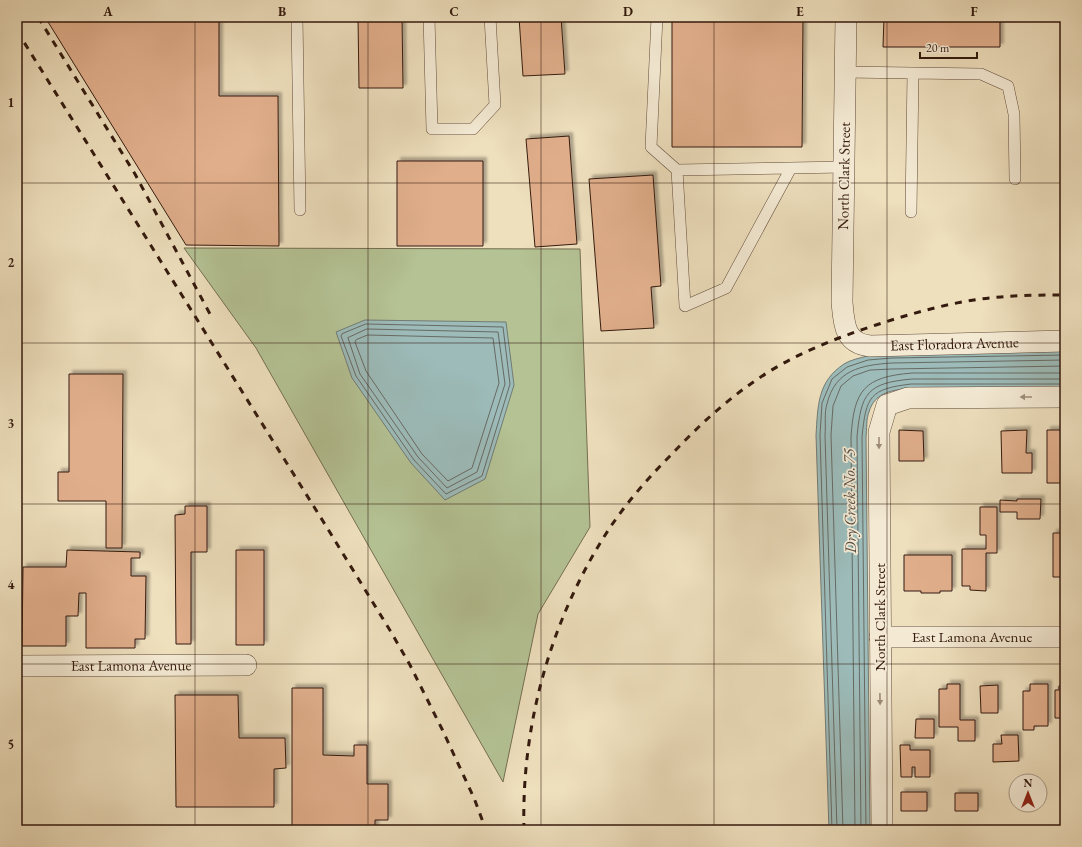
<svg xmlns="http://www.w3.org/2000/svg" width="1082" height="847" font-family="'EB Garamond',serif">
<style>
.green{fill:#b4c294;stroke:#746e51}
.water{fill:#9cbbb9;stroke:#727b75}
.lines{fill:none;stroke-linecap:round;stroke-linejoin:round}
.shore{stroke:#686a64;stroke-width:1}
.building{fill:#e0ae8b;stroke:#341a0e;filter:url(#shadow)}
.service-casing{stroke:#624b3a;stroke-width:12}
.minor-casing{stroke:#624b3a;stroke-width:22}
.service{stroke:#f4ead4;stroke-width:11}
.minor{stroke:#f4ead4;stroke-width:21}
.rail{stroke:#341a0e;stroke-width:3;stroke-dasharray:7 7;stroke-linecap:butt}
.oneway{fill:#9e8c7b}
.grid{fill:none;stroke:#341a0e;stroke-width:1;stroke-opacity:0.55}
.labels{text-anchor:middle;stroke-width:3.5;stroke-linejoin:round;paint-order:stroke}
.street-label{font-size:15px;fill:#341a0e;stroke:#f4ead4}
.water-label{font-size:16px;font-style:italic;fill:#534a41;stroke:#f4ead4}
.neatline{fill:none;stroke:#341a0e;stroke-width:1.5}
.grid-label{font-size:13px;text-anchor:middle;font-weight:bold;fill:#341a0e}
</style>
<defs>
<filter id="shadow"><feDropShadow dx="3.5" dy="-3.5" stdDeviation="1" flood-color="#0004"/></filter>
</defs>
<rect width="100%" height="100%" fill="#eedfbd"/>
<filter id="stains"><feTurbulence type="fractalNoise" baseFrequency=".005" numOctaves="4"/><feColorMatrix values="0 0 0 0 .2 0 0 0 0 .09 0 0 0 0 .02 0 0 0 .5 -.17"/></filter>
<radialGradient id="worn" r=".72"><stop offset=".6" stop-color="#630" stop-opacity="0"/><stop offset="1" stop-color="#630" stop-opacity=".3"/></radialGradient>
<!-- green -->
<path class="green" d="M 184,248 L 580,249 L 590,527 L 538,614 L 503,782 L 256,348 Z"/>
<!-- water -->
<path class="water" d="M 365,320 L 506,322 L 514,385 L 485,479 L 445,500 L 411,463 L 352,378 L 336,332 Z
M 1065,351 L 1065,388 L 912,388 C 894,390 875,391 869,412 C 866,419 867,429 866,437 L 870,830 L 829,830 L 816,435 C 818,406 817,382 844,364 C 850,360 860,358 867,356 Z"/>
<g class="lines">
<!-- shore -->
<path class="shore" d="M 366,324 L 503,327 L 510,384 L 482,476 L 446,494 L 414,460 L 356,376 L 341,336 L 342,334 Z
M 367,329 L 498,332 L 505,384 L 477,472 L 447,488 L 418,457 L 360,374 L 348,338 Z
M 368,335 L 493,338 L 499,383 L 472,468 L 448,481 L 422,454 L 366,371 L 355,342 L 356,340 Z
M 832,830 L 820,435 L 822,403 L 832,379 L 847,367 L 868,360 L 892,358 L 1065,355
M 837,830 L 825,435 C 826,425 824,413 827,404 C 835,370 861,365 892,363 L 1065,360
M 843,830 L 831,435 L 833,406 L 841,386 L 853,376 L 870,370 L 892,369 L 1065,366
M 855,830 L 851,437 C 854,390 864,377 912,373 L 1065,373
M 861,830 L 857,437 C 861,393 867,383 912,379 L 1065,379
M 866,830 L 862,437 C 866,396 870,389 911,384 L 1065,384"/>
</g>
<!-- building -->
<path class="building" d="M 45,17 L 219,17 L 219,96 L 278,96 L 279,246 L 186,245 Z
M 358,17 L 402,17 L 403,88 L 359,88 Z
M 519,17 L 561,17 L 565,74 L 523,76 Z
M 672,17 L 803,17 L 802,147 L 672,147 Z
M 884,17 L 1000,17 L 1000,47 L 883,47 Z
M 569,136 L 577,244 L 535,247 L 526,139 Z
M 397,161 L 483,161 L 483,246 L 397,246 Z
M 653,175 L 661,286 L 651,287 L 654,328 L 601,331 L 589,179 Z
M 69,374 L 123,374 L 122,548 L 106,548 L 106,501 L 58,501 L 58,472 L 69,472 Z
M 899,430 L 923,431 L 924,461 L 899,461 Z
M 1027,430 L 1026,453 L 1032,453 L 1032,473 L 1002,473 L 1001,431 Z
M 1047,430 L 1061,430 L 1061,435 L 1065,435 L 1065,483 L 1047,483 Z
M 1017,499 L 1041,499 L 1040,519 L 1017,519 L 1017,512 L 1000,512 L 1000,500 L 1017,501 Z
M 185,506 L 207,506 L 207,552 L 191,552 L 191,644 L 176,644 L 175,515 L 185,514 Z
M 980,507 L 997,507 L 997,553 L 986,553 L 986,591 L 970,590 L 970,586 L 962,586 L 962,549 L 986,549 L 986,535 L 980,535 Z
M 1053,533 L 1065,533 L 1065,593 L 1062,593 L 1062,577 L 1053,577 Z
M 67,550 L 140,552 L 140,558 L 131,558 L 131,576 L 146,576 L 145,639 L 135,639 L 135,648 L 86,648 L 86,593 L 79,593 L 78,616 L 66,616 L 66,646 L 22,646 L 23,567 L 66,567 Z
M 236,550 L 264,550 L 264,645 L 236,645 Z
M 904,555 L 952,555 L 952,591 L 940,591 L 940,593 L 921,593 L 921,591 L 904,591 Z
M 947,684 L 960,684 L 960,720 L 975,720 L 975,741 L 958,741 L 958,727 L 939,727 L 939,689 L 947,689 Z
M 1030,684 L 1048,684 L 1048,726 L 1034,726 L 1034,730 L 1023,730 L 1023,691 L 1030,691 Z
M 998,685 L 998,713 L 981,713 L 980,686 Z
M 1059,686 L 1065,686 L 1065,718 L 1055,718 L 1055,690 L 1059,690 Z
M 292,688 L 323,688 L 323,755 L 354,756 L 354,745 L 367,745 L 367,784 L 388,784 L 388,820 L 375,820 L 375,830 L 292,830 Z
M 175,695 L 238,695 L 239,738 L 285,738 L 286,768 L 274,769 L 274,807 L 176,807 Z
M 916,719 L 934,719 L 934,738 L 915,738 Z
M 1001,735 L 1018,735 L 1019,761 L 993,762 L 993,744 L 1002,744 Z
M 900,745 L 910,745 L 910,750 L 930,750 L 930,777 L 915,777 L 915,767 L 912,767 L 912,777 L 901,777 Z
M 901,792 L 927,792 L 927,811 L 901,811 Z
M 955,793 L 978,793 L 978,811 L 955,811 Z"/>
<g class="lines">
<!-- service casing -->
<g class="service-casing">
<path id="service" d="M 297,17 L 300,210
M 429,17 L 432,129 L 473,129 L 495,105 L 490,17
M 657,17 L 651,147 L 677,170 L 844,167
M 845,72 L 981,74 L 1008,86 L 1014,114 L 1015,179
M 677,170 L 685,306 L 726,288 L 791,168
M 911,212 L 913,73"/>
</g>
<!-- minor casing -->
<g class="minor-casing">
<g id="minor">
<path id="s1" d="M 846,17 L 842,302 C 844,324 844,343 870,346 L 1065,341"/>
<path id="s2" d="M 880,637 L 1065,637"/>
<path id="s3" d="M 17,666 L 246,665"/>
<path d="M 882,830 L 879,432 L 887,405 L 908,398 L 1065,397"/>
</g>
</g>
<!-- service -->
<use href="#service" class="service"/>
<!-- minor -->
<use href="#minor" class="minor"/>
<!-- rail -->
<path class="rail" d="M 38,17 L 135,174 L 210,314
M 17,31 L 326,526 L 391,632 L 410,665 L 442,729 L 474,798 L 486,830
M 524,830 C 521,725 551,618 609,529 C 627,502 649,477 672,454 C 701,423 733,394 770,371 C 803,351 839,337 876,325 C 916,312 958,300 1001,297 C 1022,295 1044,295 1065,295"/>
</g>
<!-- one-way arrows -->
<defs><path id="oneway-solid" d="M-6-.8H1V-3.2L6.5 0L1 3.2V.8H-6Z"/></defs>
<g class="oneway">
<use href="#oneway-solid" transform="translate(1026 397) rotate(180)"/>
<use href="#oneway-solid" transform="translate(879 443) rotate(90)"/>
<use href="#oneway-solid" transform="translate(880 699) rotate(89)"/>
</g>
<!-- grid -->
<path class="grid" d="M 195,17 L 195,830M 368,17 L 368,830M 541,17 L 541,830M 714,17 L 714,830M 887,17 L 887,830M 17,183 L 1065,183M 17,343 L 1065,343M 17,504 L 1065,504M 17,664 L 1065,664"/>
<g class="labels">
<!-- street labels -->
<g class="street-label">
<text transform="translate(844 176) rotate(-89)" y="5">North Clark Street</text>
<text dy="5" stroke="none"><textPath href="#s1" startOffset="428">East Floradora Avenue</textPath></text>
<text transform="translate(880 617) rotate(-90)" y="5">North Clark Street</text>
<text dy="5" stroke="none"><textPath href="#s2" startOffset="92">East Lamona Avenue</textPath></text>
<text dy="5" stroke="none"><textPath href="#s3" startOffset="114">East Lamona Avenue</textPath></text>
</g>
<!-- water labels -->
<g class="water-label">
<text transform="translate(849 501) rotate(-91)" y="6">Dry Creek No. 75</text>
</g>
</g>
<!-- margin -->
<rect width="1082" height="847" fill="none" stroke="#eedfbd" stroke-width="44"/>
<!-- north arrow -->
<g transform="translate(1028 793)"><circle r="19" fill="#f4ead4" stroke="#a79785"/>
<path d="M0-3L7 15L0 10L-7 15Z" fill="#8f2418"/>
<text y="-6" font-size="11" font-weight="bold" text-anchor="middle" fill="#341a0e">N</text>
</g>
<!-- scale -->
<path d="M920 52v6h57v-6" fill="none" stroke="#341a0e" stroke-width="2"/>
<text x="926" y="52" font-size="12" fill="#341a0e" stroke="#f4ead4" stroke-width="3" paint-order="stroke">20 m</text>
<rect x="22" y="22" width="1038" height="803" class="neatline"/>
<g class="grid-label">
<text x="108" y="16">A</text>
<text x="282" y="16">B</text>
<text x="454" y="16">C</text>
<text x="628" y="16">D</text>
<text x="800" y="16">E</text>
<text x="974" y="16">F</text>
<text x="11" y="107">1</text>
<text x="11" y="267">2</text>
<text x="11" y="428">3</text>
<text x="11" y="589">4</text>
<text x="11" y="749">5</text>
</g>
<rect width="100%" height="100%" filter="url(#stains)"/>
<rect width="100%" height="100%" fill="url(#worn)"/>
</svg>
